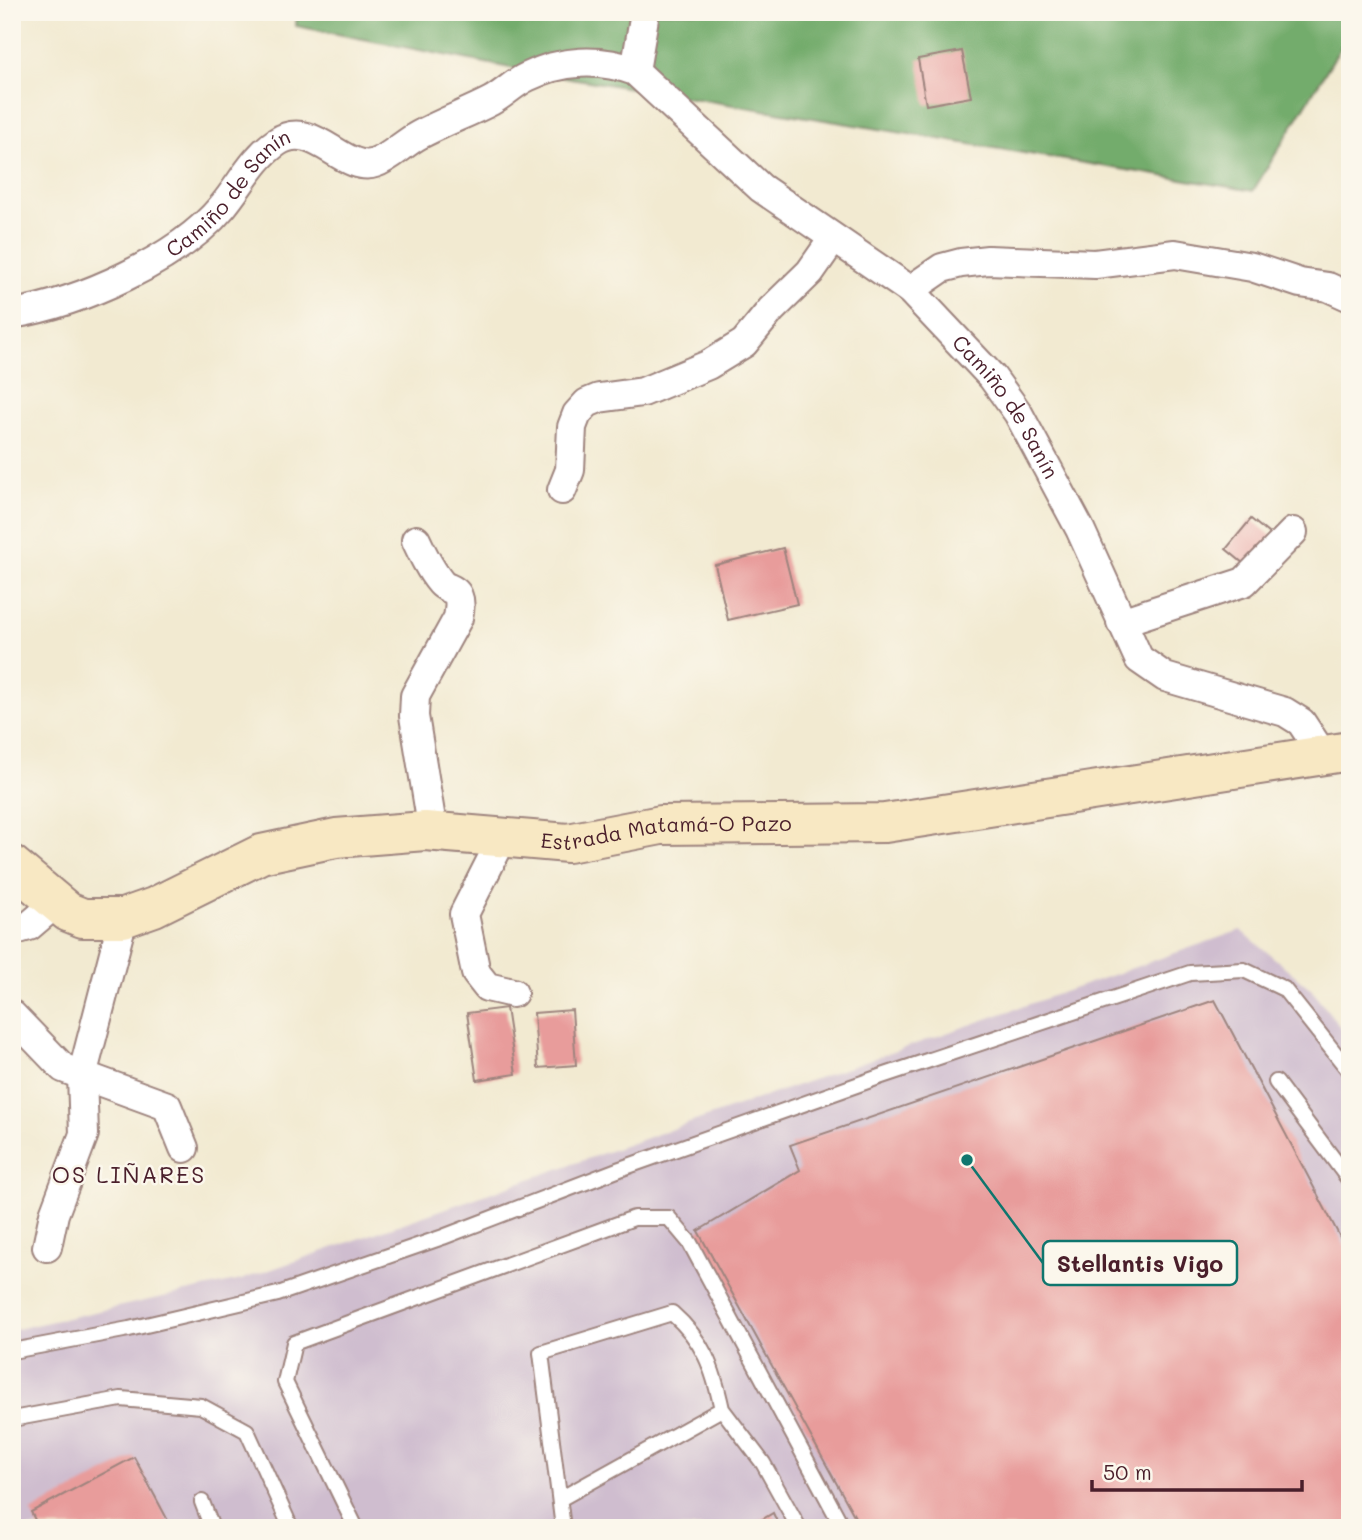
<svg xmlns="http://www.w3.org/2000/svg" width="1362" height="1540" font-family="Mali,sans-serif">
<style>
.industrial{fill:#cfbdcf}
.forest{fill:#73ac6c;stroke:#5e664c;stroke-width:2}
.building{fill:#e89c9b}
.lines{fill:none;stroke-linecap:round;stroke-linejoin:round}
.lane-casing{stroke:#9e847e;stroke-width:18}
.street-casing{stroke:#9e847e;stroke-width:32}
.secondary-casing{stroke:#9e847e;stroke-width:42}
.lane{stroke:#fff;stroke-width:14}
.street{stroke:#fff;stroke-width:28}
.secondary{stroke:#f8e8c3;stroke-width:38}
.labels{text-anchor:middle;stroke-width:5;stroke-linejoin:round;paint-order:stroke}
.street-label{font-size:21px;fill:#4a1f2b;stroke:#fbf7ec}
.neighbourhood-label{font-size:23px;letter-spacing:2px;fill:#4a1f2b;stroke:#fbf7ec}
.leader{fill:none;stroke:#0f766e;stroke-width:2.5}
.callout-dot{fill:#0f766e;stroke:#fbf7ec;stroke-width:2.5}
.callout{fill:#fbf7ec;stroke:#0f766e;stroke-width:2.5}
.callout-label{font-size:23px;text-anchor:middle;font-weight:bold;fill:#4a1f2b}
</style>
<rect width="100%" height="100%" fill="#fbf7ec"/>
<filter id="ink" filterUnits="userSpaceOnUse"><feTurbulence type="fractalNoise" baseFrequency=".0143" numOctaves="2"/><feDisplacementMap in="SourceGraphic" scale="14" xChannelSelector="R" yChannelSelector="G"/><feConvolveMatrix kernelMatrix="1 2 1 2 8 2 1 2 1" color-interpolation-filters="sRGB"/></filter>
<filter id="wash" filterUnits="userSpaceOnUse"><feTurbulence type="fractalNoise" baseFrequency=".00686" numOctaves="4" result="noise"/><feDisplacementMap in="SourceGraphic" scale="28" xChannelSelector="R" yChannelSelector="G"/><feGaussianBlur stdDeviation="1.57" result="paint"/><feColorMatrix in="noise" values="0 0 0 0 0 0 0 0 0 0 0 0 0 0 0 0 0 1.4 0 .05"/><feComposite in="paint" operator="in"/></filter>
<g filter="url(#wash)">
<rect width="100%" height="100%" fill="#f2ead1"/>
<!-- industrial -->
<path class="industrial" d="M 1241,930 L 1311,989 L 1350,1040 L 1350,1528 L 12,1528 L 12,1330 L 241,1280 Z"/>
<!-- forest -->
<path class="forest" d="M 297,12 L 1350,12 L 1350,32 L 1253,191 L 516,69 L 296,26 Z"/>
<g id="blocks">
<!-- building -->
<path class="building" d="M 962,51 L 971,97 L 926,105 L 918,59 Z
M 1251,519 L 1274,538 L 1249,568 L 1226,549 Z
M 783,548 L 797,604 L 728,620 L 715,565 Z
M 1215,1000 L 1350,1256 L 1350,1528 L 861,1528 L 698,1231 L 800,1170 L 790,1145 Z
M 506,1008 L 516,1074 L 477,1080 L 467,1013 Z
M 572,1010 L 576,1065 L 538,1068 L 534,1013 Z
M 134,1457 L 172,1528 L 39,1528 L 31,1512 Z
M 773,1513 L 780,1528 L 748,1528 Z"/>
</g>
</g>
<g filter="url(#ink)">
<use href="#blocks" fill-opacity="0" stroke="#9e847e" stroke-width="2"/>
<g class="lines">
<!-- lane casing -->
<g class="lane-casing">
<path id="lane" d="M 1276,1082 L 1350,1181
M 12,1351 L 129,1329 L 278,1294 L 443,1237 L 620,1169 L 882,1076 L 1190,973 L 1244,970 L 1284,989 L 1350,1072
M 722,1409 L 763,1463 L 799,1528
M 12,1419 L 121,1399 L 201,1406 L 247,1431 L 291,1528
M 560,1499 L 722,1409 C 713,1368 704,1341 672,1313 L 541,1353 L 563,1528
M 202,1502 L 212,1528
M 356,1528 L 285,1382 L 294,1343 L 634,1218 L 669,1218 L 690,1243 L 843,1528"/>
</g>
<!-- street casing -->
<g class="street-casing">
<g id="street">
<path d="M 635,71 L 645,12"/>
<path d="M 910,290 L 942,268 L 961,263 L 988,260 L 1095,264 L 1175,254 L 1252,267 L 1300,283 L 1328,287 L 1350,297"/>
<path id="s1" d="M 12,314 C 79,303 178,260 222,207 C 240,186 253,158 277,142 C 313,117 344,174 375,163 C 390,158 404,143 419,135 C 443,122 468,113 491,101 C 504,94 514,83 527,77 C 561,60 599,58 635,71 L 761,188 L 910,290 L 992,377 L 1018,413 L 1080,529 L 1139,659 L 1165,677 L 1285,712 L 1301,722 L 1323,755"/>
<path d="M 562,490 L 570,470 L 572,427 L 577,414 L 587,403 L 599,398 L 643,392 L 708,365 L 744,343 L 771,310 L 810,272 L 833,239"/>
<path d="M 416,540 C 423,555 430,570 441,583 C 446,589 455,588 458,596 C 461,603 459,611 458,618 L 415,696 L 414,716 L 433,832"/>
<path d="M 1121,622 L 1244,582 L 1293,532"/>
<path d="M 502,839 L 464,914 L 476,973 L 487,987 L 513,993"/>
<path d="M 12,931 L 29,926 L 56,903"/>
<path d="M 12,1015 L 63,1068 L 167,1106 L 184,1148"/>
<path d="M 47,1247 L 54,1214 L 84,1134 L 82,1076 L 123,918"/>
</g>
</g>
<!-- secondary casing -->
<g class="secondary-casing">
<g id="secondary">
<path id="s2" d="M 12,865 L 68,912 L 83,918 L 123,918 L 154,907 L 261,854 L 336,838 L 425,831 L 568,843 L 661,825 L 885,823 L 1350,751"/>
</g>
</g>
<!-- lane -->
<use href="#lane" class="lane"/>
<!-- street -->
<use href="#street" class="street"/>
<!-- secondary -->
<use href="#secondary" class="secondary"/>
</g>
</g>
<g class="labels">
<!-- street labels -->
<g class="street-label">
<text dy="7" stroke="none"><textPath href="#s1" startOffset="254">Camiño de Sanín</textPath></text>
<text dy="7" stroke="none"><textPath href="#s1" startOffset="1222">Camiño de Sanín</textPath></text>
<text dy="7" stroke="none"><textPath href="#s2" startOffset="690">Estrada Matamá-O Pazo</textPath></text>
</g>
<!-- neighbourhood labels -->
<g class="neighbourhood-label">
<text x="129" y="1183">OS LIÑARES</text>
</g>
</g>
<!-- callouts -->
<path class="leader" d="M967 1160L1043 1263"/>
<circle class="callout-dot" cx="967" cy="1160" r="7"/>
<rect class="callout" x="1043" y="1241" width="194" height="44" rx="7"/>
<g class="callout-label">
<text x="1140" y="1272">Stellantis Vigo</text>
</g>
<!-- margin -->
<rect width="1362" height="1540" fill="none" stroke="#fbf7ec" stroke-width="42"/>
<!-- scale -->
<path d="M1092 1480v10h210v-10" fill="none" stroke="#4a1f2b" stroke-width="3.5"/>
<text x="1103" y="1480" font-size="21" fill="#4a1f2b" stroke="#fbf7ec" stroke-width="5" paint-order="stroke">50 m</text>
</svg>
